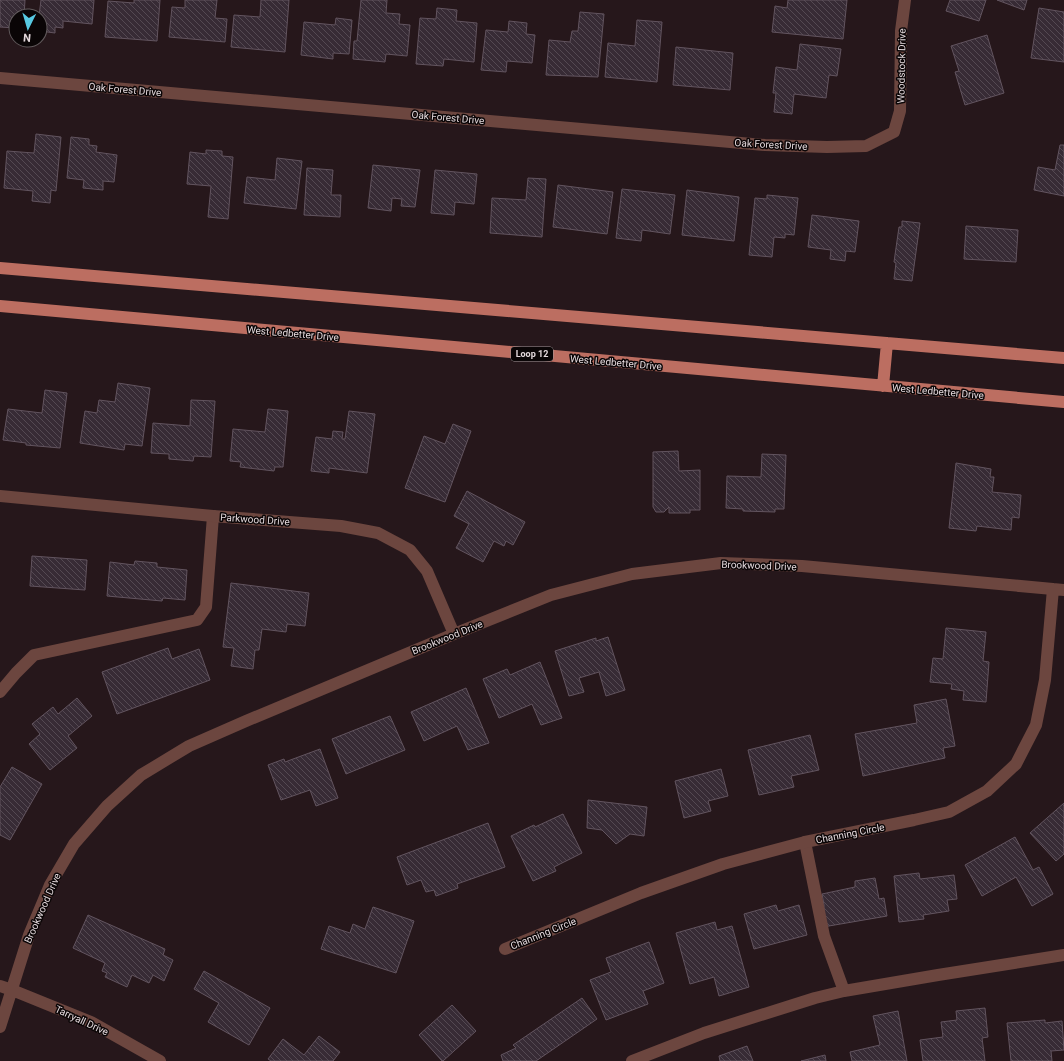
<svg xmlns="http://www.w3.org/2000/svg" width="1064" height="1061" font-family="Roboto,sans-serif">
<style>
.building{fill:url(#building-back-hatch);stroke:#62545f}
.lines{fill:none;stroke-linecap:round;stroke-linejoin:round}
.lane{stroke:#6c463f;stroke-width:12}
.street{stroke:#6c463f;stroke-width:12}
.primary{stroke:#bc6e61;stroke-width:12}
.labels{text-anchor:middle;stroke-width:3;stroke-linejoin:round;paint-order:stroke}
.shield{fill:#0a0506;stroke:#a3999c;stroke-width:1}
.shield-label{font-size:9px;font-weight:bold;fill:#e4d9dc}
.street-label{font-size:10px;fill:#e4d9dc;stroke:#0a0506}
</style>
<defs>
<pattern id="building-back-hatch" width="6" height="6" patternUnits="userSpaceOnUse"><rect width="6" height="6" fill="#372b35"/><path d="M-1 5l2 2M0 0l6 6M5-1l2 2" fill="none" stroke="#544952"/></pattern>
</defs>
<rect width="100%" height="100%" fill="#26171b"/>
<!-- building -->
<path class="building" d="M 0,0 L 25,0 L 24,16 L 16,16 L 16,28 L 0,27 Z
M 41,0 L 94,0 L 92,24 L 63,21 L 63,28 L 55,27 L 55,33 L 40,31 L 40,16 L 39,16 Z
M 134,0 L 160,0 L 157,41 L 105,37 L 108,1 L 134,3 Z
M 185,0 L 217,0 L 215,18 L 227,19 L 225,42 L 169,37 L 172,7 L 185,8 Z
M 261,0 L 289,0 L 285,52 L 231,47 L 234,15 L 260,17 Z
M 361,0 L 387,0 L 386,13 L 400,14 L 399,24 L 410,25 L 407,56 L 386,54 L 385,62 L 353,59 L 354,41 L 357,41 Z
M 788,0 L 847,0 L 843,39 L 772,32 L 775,6 L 787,8 Z
M 950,0 L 986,0 L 979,21 L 946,11 Z
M 997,0 L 1027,0 L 1024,10 Z
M 437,8 L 457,10 L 456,21 L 477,23 L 474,62 L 444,59 L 443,66 L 416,64 L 420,18 L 436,19 Z
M 1039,8 L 1064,12 L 1064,62 L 1031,58 Z
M 580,12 L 604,14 L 598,77 L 546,75 L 549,40 L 570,42 L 572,31 L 578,31 Z
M 336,18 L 352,20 L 349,54 L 333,53 L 333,59 L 301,55 L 304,22 L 335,25 Z
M 637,20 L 662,22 L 657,82 L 605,77 L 608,43 L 635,46 Z
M 509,21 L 527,23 L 526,34 L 535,35 L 532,63 L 507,61 L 506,72 L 481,70 L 486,30 L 508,32 Z
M 987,35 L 1004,93 L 965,105 L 955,72 L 959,71 L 951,46 Z
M 800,44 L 841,49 L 837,76 L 829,75 L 826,98 L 794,94 L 792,114 L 774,112 L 776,93 L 773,93 L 776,67 L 797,70 Z
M 676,47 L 733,53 L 730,90 L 673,85 Z
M 36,134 L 61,137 L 56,191 L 51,190 L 50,203 L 32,201 L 33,191 L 4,188 L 7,151 L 34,153 Z
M 71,137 L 89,139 L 89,145 L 97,146 L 96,152 L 117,155 L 114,182 L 103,181 L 103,190 L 83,188 L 84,180 L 67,178 Z
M 1060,145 L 1064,145 L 1064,196 L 1034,190 L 1038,167 L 1055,170 Z
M 206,150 L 222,151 L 222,156 L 233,157 L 228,219 L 208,217 L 211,186 L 187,184 L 190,152 L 206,154 Z
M 277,158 L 302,161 L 296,209 L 244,203 L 247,177 L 275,180 Z
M 373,165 L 420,170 L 415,207 L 401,206 L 402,199 L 392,198 L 391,211 L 368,208 Z
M 307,168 L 333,170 L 331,195 L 341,195 L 340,217 L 304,215 Z
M 435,170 L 477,174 L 474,204 L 455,202 L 454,215 L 431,213 Z
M 528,178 L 546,179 L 542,237 L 490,233 L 492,198 L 526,200 Z
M 558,185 L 613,192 L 607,234 L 553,227 Z
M 622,189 L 675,195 L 670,234 L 642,230 L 641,241 L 616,238 Z
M 687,190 L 739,197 L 734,241 L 682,235 Z
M 767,195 L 798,198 L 794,235 L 785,234 L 785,238 L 774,237 L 772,257 L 749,255 L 755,198 L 767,199 Z
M 812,215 L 859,221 L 855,252 L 846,251 L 845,261 L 830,259 L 831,250 L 808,247 Z
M 902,221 L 920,223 L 912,281 L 894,279 L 896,263 L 894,262 L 899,227 L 902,227 Z
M 966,226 L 1018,230 L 1016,262 L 964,259 Z
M 118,383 L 150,388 L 142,446 L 125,444 L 124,450 L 80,443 L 85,411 L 97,413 L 99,400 L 115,402 Z
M 45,390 L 67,393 L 60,448 L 26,445 L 26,443 L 3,440 L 8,409 L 42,413 Z
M 191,400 L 215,401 L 211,457 L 194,456 L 193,461 L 169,459 L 169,454 L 151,453 L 153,423 L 190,426 Z
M 268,409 L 288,411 L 283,467 L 275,467 L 274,471 L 240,467 L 241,462 L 230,461 L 233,429 L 265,432 Z
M 349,411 L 375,414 L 367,473 L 329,468 L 329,473 L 311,471 L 316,437 L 332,439 L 333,431 L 343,432 L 342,439 L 345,439 Z
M 453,424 L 471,431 L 445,502 L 405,488 L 424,436 L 445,444 Z
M 678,451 L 679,471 L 700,470 L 700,510 L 690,510 L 690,513 L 669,513 L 669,507 L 664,512 L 656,512 L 653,507 L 653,452 Z
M 762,454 L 786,455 L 784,509 L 775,509 L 775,512 L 743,511 L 743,509 L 726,508 L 727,476 L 761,477 Z
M 956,463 L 991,469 L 990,477 L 994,477 L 992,492 L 1021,495 L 1019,518 L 1012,517 L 1011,530 L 977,526 L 976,531 L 949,528 Z
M 467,491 L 525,522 L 513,545 L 506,541 L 504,546 L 494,541 L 483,562 L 456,548 L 469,524 L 454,516 Z
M 32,556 L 87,560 L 85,590 L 30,586 Z
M 135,561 L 157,563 L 157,567 L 187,570 L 185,600 L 163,598 L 162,601 L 107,596 L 110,562 L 134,565 Z
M 231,583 L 309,593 L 305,626 L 287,624 L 286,632 L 262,629 L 259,650 L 255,650 L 253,669 L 231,666 L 234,648 L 223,647 Z
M 946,628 L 986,632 L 983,661 L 989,662 L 986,702 L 963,700 L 964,691 L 951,689 L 952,684 L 930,682 L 933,658 L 943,659 Z
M 608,637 L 625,690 L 606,696 L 599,672 L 579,678 L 584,692 L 569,696 L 555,651 L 596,638 L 596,641 Z
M 168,648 L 172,659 L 199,649 L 210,680 L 117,714 L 102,672 Z
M 540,662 L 562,718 L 541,725 L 532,704 L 499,718 L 483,679 L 507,669 L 510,675 Z
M 466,688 L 489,743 L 468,750 L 457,726 L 424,741 L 411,712 Z
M 77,698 L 92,716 L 68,736 L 77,748 L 50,770 L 29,744 L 40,734 L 32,724 L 53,707 L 58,714 Z
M 946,699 L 955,746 L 943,748 L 945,758 L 863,776 L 855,734 L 917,723 L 914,705 Z
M 390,716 L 405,750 L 346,774 L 332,739 Z
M 810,735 L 819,770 L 791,776 L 794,787 L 759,795 L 748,750 Z
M 320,749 L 338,798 L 316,806 L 310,790 L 281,800 L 268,765 L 284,759 L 285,762 Z
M 12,767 L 42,784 L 10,840 L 0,835 L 0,787 Z
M 721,769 L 728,796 L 708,801 L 711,811 L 684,818 L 675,781 Z
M 588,800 L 647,807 L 644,836 L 630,834 L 616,844 L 602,830 L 587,828 Z
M 1064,803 L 1064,854 L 1056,861 L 1030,833 Z
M 563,814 L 582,853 L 554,867 L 556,871 L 533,881 L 511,836 L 534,825 L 535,827 Z
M 488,823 L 505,867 L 457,884 L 458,888 L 436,896 L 434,890 L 426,892 L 421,880 L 407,885 L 397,857 Z
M 1015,837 L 1033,870 L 1039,867 L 1053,894 L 1032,906 L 1016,877 L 982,896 L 965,865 Z
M 919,873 L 920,879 L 954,875 L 957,899 L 947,900 L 949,911 L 923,915 L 924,919 L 899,922 L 894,876 Z
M 875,878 L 879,899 L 884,898 L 887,916 L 823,927 L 824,905 L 822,894 L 855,887 L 855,881 Z
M 776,905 L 778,911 L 799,905 L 807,935 L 754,949 L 744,914 Z
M 373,907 L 414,921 L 396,973 L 321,949 L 329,926 L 350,933 L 353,924 L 365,929 Z
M 88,915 L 165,949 L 163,955 L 173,960 L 164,981 L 153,975 L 149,983 L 132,975 L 127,987 L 105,977 L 107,973 L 102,971 L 105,963 L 73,948 Z
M 715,922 L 717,930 L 732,926 L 749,987 L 719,996 L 714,977 L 690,984 L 676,933 Z
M 649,942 L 664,983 L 643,991 L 648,1004 L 606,1020 L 590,980 L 611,972 L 606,958 Z
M 204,971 L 270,1008 L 249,1045 L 208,1022 L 219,1003 L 194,989 Z
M 582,998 L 597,1019 L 536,1061 L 503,1061 L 501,1055 L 516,1048 L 513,1045 Z
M 452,1005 L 476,1031 L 443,1061 L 442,1061 L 419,1035 Z
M 985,1008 L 988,1037 L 982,1038 L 985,1061 L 923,1061 L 920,1040 L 943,1037 L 941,1022 L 957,1020 L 956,1011 Z
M 898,1011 L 907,1061 L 852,1061 L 850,1052 L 880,1045 L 873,1016 Z
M 1045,1020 L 1045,1023 L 1062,1021 L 1064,1050 L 1051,1051 L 1052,1061 L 1011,1061 L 1007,1023 Z
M 319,1036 L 340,1052 L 333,1061 L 271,1061 L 268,1059 L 283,1039 L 304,1055 Z
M 747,1046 L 753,1061 L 720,1061 L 719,1056 Z
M 825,1055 L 826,1061 L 801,1061 Z"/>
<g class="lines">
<!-- lane -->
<path class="lane" d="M 0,692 L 16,673 L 34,655 L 197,620 L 206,607 L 213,516
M 805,842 L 824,936 L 844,991
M 632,1061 L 704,1033 L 815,998 L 844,991 L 938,975 L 1064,955"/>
<!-- street -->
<path class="street" d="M 0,78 L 765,145 L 827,147 L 866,146 L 894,132 L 900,111 L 901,31 L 905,0
M 0,496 L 213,516 L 341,526 L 378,533 L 410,550 L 427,571 L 454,634
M 505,949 L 641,893 L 723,864 L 805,842 L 914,820 L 949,812 L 987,791 L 1016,764 L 1036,725 L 1045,680 L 1053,589
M 0,986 L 12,990 L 91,1022 L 160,1061
M 0,1027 L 29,935 L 50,885 L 74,844 L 107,806 L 141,775 L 189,746 L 246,721 L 454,634 L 551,595 L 632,574 L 721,563 L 802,566 L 1064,590"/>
<!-- primary -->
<path class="primary" d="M 0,268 L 1064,358
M 0,306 L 1064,402
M 883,386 L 887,343"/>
</g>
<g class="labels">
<!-- shield labels -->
<rect class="shield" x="511" y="347" width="42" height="14" rx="3"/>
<g class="shield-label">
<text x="532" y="357">Loop 12</text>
</g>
<!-- street labels -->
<g class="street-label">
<text transform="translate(901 66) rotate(-89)" y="4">Woodstock Drive</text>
<text transform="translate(125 89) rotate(5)" y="4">Oak Forest Drive</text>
<text transform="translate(448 117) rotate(5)" y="4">Oak Forest Drive</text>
<text transform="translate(771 144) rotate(3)" y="4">Oak Forest Drive</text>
<text transform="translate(293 333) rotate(5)" y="4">West Ledbetter Drive</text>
<text transform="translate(616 362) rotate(5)" y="4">West Ledbetter Drive</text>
<text transform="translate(938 391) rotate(5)" y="4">West Ledbetter Drive</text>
<text transform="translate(255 519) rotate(4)" y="4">Parkwood Drive</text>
<text transform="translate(759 565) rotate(2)" y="4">Brookwood Drive</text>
<text transform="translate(447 637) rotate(-22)" y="4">Brookwood Drive</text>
<text transform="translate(850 833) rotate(-11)" y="4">Channing Circle</text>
<text transform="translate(42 908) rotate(-66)" y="4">Brookwood Drive</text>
<text transform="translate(543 933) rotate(-22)" y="4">Channing Circle</text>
<text transform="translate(82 1020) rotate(25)" y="4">Tarryall Drive</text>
</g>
</g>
<!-- north arrow -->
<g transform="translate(28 28) rotate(185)"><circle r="19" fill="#0a0506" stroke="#615a5c"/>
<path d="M0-3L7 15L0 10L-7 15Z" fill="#57c9e2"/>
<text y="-6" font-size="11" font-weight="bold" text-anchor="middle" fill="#e4d9dc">N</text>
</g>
</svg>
